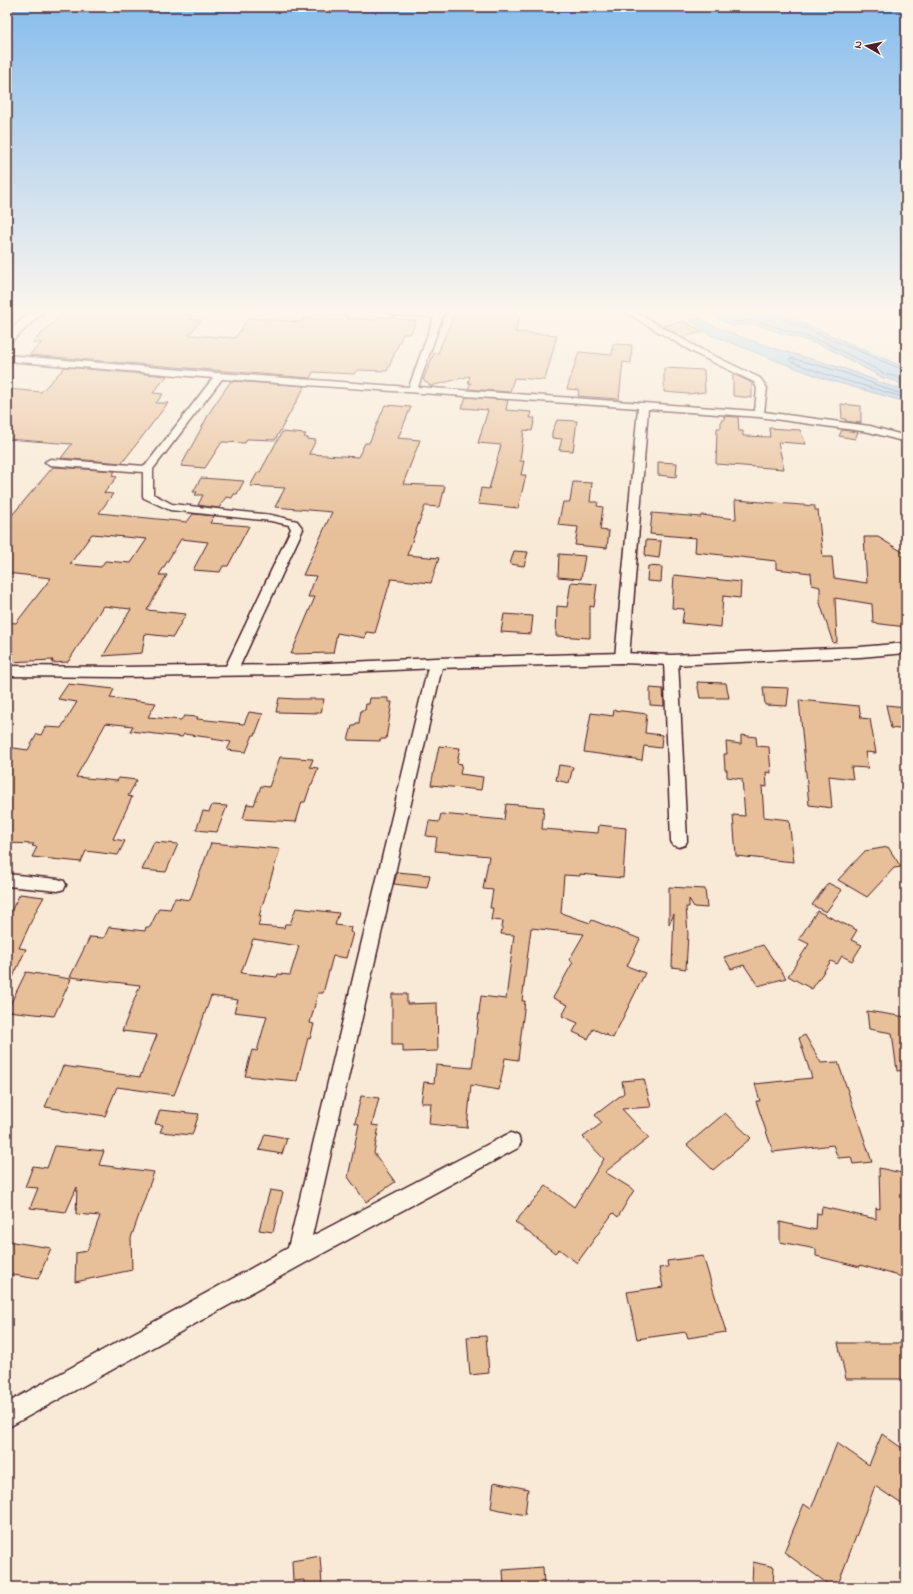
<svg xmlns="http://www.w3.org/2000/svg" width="913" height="1594" font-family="'Indie Flower',sans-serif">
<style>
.water{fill:#97caf4;stroke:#7886a4}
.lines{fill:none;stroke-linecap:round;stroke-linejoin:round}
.shore{stroke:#69637b;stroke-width:1}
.building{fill:#e7bf98;stroke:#4a1f2b;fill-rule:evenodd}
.minor-casing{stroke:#4a1f2b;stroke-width:3}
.tertiary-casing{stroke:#4a1f2b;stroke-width:3}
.secondary-casing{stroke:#4a1f2b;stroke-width:3}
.minor{fill:#fcf5e5;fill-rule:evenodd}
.tertiary{fill:#fcf5e5;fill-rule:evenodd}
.secondary{fill:#fcf5e5;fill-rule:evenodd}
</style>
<rect width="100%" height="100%" fill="#f8ead6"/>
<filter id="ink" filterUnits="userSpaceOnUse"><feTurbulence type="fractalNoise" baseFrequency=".025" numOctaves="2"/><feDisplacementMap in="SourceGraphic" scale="8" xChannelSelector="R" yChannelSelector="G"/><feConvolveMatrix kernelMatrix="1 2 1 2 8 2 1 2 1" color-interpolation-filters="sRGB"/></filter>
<g filter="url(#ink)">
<!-- water -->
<path class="water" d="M 679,312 L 694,312 C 702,323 719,328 731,333 C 768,348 807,357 845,369 C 865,375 885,387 906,389 L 906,402 L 825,379 L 780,362 L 711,335 L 689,320 L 695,317 L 689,314 Z
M 704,312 L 777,312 L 782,314 L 906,368 L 906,389 L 896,381 L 883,378 L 824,346 L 753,324 L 733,326 Z"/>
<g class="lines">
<!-- shore -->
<path class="shore" d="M 712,312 L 734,322 L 754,320 L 826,343 L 885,374 L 897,377 L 906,384
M 726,312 L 735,317 L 754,315 L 772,319 L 774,318 L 773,312
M 778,312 L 781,318 L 906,371
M 906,392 L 898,393 L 845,373 L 791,358 L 789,359 L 790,361 L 827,375 L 906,398"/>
</g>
<!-- building -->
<path class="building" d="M 64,312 L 157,312 L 192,314 L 188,319 L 201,320 L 189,335 L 235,338 L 249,318 L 301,322 L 304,318 L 310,318 L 313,313 L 348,316 L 346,318 L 376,320 L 377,317 L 386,317 L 416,321 L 410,334 L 403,334 L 387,371 L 357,370 L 354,374 L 313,372 L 310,378 L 29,355 L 42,343 L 32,343 Z
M 455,312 L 517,312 L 516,316 L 520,316 L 515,332 L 557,335 L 545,380 L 514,378 L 510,392 L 468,389 L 471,383 L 468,383 L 470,376 L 431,386 L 423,380 L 434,353 L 438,353 Z
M 684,321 L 703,332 L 682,337 L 663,326 Z
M 613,344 L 632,345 L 631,363 L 623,362 L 619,399 L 578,396 L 579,390 L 567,389 L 579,352 L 612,355 Z
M 65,367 L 167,376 L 153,393 L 163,394 L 156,403 L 168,403 L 122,463 L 61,458 L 72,444 L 7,439 L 7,389 L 41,392 Z
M 664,368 L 704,370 L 705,392 L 688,394 L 664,392 Z
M 733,374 L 752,383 L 752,398 L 733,396 Z
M 231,381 L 305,386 L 275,440 L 247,439 L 245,443 L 222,442 L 205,468 L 181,466 L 211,410 Z
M 466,397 L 508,400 L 506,410 L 532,412 L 530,418 L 535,418 L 532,431 L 524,430 L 520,461 L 524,461 L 521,475 L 526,475 L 518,508 L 478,504 L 481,488 L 489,489 L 501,445 L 478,443 L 488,410 L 462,408 Z
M 841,404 L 861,406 L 861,423 L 845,421 L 846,419 L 842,419 Z
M 385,405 L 411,407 L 398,438 L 420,440 L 403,484 L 445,486 L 440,507 L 425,506 L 407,555 L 439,558 L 431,583 L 391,579 L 375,633 L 366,632 L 365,638 L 337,633 L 333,653 L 291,654 L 315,597 L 308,597 L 316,576 L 303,575 L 332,512 L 275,507 L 285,488 L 250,486 L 258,472 L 260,472 L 282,432 L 306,434 L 304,437 L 308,438 L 307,439 L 316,440 L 309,454 L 358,457 L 365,443 L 369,443 Z
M 724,416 L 738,417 L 739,431 L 743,431 L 743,436 L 770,437 L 769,428 L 800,430 L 806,444 L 778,442 L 784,469 L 716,464 L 717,428 L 721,428 L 721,420 L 724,420 Z
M 557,420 L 577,421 L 573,451 L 559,450 L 562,439 L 552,438 L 552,432 Z
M 842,430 L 858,432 L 855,439 L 839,436 Z
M 658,462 L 677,463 L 676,477 L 658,475 Z
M 53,467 L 115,471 L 112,476 L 117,477 L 104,493 L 113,494 L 99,513 L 187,522 L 193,514 L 214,516 L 210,523 L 249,526 L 228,566 L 223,566 L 220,572 L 193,570 L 208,542 L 181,539 L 159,575 L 167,575 L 147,610 L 186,614 L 173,637 L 145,634 L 142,653 L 103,656 L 131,609 L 103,606 L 68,662 L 52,663 L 53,660 L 7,662 L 7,622 L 16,623 L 51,578 L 7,573 L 7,521 ZM 92,534 L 147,539 L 131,563 L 105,561 L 101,567 L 70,564 Z
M 201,478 L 244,481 L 237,494 L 234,494 L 232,498 L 226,497 L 219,508 L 198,505 L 203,495 L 195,495 L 197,492 L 193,492 Z
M 573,482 L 592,483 L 590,502 L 598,502 L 597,506 L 603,507 L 600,530 L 609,531 L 607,548 L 575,545 L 578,527 L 558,525 L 563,502 L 570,502 Z
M 735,500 L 815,506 L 815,510 L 818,510 L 823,557 L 832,557 L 834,578 L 867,583 L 864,537 L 878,537 L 906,554 L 906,627 L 873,623 L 872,604 L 835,598 L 837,642 L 833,643 L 820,603 L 820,587 L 812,585 L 811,573 L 776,569 L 776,561 L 695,552 L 696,538 L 650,534 L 652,513 L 701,517 L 701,515 L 736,519 Z
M 646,540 L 661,541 L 659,558 L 645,556 Z
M 514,551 L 528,552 L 524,566 L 510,564 Z
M 559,554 L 585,556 L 581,579 L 558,577 Z
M 648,566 L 662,567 L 661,582 L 647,581 Z
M 674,575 L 741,582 L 740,598 L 723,596 L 721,627 L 682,623 L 684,609 L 672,608 Z
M 571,582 L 597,584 L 594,607 L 590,606 L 590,638 L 556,636 L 557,606 L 567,607 Z
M 504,614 L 533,616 L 531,634 L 501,632 Z
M 697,682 L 726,683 L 729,698 L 700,698 Z
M 68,684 L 114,689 L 110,698 L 156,703 L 148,717 L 181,720 L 184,716 L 198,717 L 197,719 L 244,724 L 249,712 L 263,714 L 255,735 L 253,735 L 246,752 L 227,750 L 231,742 L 212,739 L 213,738 L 184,734 L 182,737 L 130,731 L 133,726 L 106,723 L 76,777 L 117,781 L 119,778 L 137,780 L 128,796 L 132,797 L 113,839 L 125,841 L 118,855 L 86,851 L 81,862 L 32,857 L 37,847 L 32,846 L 34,844 L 7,843 L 7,747 L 28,750 L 37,734 L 41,735 L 45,727 L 61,728 L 77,702 L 58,699 Z
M 763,687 L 789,688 L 787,706 L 765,705 Z
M 650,688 L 663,689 L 664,706 L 650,705 Z
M 279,698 L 295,699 L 324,699 L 321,713 L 276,712 Z
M 370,698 L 388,698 L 388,702 L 392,702 L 386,739 L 381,739 L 380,741 L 348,740 L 352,726 L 355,726 L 356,723 L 359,723 L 361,710 L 365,710 L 366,704 L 369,704 Z
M 799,700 L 859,706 L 861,718 L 870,719 L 876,753 L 865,752 L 868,768 L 851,767 L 853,779 L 829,776 L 832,808 L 809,805 Z
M 886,705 L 906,707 L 906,730 L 891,728 Z
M 614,710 L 647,714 L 645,733 L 662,735 L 661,748 L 644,746 L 642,760 L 584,752 L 591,713 L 613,716 Z
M 741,735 L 756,737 L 757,746 L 769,747 L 771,773 L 766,772 L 767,787 L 762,786 L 764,817 L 789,820 L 794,862 L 736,856 L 733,815 L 745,816 L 742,779 L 727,777 L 727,770 L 725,770 L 724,754 L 727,754 L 726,742 L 741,744 Z
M 439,746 L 460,748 L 457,763 L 462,764 L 460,774 L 483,777 L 481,790 L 431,785 Z
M 280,757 L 313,759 L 310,767 L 318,768 L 312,784 L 311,784 L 305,802 L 302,802 L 296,822 L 243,819 L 247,804 L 254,805 L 261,786 L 269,787 Z
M 559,765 L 573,767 L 569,783 L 556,780 Z
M 506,804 L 544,807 L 542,829 L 598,833 L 599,825 L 626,828 L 623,878 L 580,874 L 580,876 L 564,875 L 561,913 L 590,923 L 592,920 L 640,939 L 627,966 L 645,973 L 613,1038 L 593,1029 L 588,1039 L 573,1032 L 578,1023 L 562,1016 L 568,1005 L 553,998 L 573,962 L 569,960 L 584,934 L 531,928 L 522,1001 L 525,1001 L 518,1060 L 505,1058 L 499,1090 L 471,1085 L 467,1128 L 429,1124 L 431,1103 L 421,1103 L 424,1082 L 434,1083 L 436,1065 L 472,1068 L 481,996 L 506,999 L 514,935 L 501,934 L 503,921 L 491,920 L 493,908 L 490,908 L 493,890 L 483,889 L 489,856 L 435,851 L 437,837 L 426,836 L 429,821 L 439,822 L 441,814 L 504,820 Z
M 212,805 L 227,806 L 217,832 L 196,830 L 203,811 L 209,812 Z
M 154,842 L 178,844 L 166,872 L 142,870 Z
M 211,843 L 280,849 L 259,916 L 261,916 L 258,926 L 284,928 L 285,924 L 290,924 L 296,908 L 339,913 L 335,925 L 351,927 L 350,932 L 353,933 L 346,958 L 333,956 L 323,993 L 318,993 L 310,1023 L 314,1024 L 310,1039 L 308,1038 L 297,1081 L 245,1076 L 252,1050 L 257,1051 L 267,1016 L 234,1012 L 238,1000 L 211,996 L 191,1052 L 174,1095 L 117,1087 L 105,1116 L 45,1107 L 63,1066 L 140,1077 L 157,1035 L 122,1031 L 140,985 L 70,977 L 90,937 L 104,938 L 109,927 L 145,931 L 146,927 L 150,927 L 159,908 L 170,909 L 175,898 L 190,900 ZM 253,939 L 299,946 L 290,975 L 278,974 L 277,977 L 241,973 Z
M 888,847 L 901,867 L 894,868 L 867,897 L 838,880 L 865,851 Z
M 397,872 L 430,875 L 427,888 L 394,884 Z
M 828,883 L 842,890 L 826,912 L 812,905 Z
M 669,887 L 705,889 L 707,908 L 694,907 L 689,899 L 689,907 L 686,907 L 688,934 L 686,969 L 672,967 L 674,914 L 669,925 Z
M 20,894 L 44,897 L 36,911 L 19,948 L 26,949 L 7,990 L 7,918 Z
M 817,911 L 857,930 L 851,940 L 862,945 L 852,961 L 842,956 L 837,964 L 831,961 L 812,989 L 788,976 L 809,944 L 799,939 Z
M 763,945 L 786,978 L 758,986 L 744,965 L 731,969 L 724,957 Z
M 26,972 L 71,979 L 54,1016 L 7,1011 Z
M 392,994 L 407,994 L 407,1004 L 437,1003 L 438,1051 L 403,1052 L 403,1045 L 392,1045 Z
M 867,1011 L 906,1017 L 906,1070 L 897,1071 L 892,1033 L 869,1029 Z
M 805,1035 L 821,1063 L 838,1062 L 872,1162 L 853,1164 L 851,1157 L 838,1158 L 833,1145 L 773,1152 L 756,1101 L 760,1101 L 755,1084 L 812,1078 L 799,1038 Z
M 644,1079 L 651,1107 L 622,1109 L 649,1138 L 605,1172 L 634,1190 L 618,1217 L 613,1213 L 577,1263 L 559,1249 L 555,1253 L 515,1222 L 546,1186 L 574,1207 L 604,1159 L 583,1137 L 602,1123 L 595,1115 L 624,1093 L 622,1081 Z
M 361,1096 L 379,1098 L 372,1125 L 379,1126 L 374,1153 L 395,1182 L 366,1202 L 348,1177 L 359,1124 L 355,1123 Z
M 160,1110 L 199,1114 L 192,1135 L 160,1132 L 163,1125 L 155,1124 Z
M 725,1113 L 751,1138 L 713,1170 L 687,1145 Z
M 265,1134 L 287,1138 L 282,1154 L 259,1150 Z
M 55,1146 L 104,1151 L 99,1165 L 154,1172 L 131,1238 L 132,1270 L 75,1282 L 76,1253 L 87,1251 L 100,1216 L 76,1214 L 77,1187 L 66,1212 L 30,1208 L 38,1188 L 25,1187 L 33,1166 L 47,1168 Z
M 879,1168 L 906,1174 L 906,1278 L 860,1265 L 860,1267 L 816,1256 L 816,1249 L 780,1242 L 780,1222 L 816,1230 L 817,1213 L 821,1214 L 822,1207 L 876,1219 L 876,1208 L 880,1209 Z
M 270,1190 L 283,1192 L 273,1232 L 259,1230 Z
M 7,1241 L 51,1248 L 38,1279 L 7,1274 Z
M 703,1256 L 726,1332 L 688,1338 L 686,1332 L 637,1339 L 627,1292 L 663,1287 L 659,1268 L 668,1267 L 667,1261 Z
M 486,1336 L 489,1373 L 470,1375 L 467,1337 Z
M 838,1343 L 906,1343 L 906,1379 L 846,1379 Z
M 882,1434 L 906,1451 L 906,1507 L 875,1486 L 837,1587 L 832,1587 L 784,1552 L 804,1504 L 811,1509 L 837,1443 L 869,1465 Z
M 494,1482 L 528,1489 L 525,1515 L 491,1508 Z
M 320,1556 L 322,1585 L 304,1587 L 304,1580 L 293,1581 L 292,1561 Z
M 753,1562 L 774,1567 L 773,1587 L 752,1584 Z
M 543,1567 L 544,1587 L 504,1587 L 503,1570 Z"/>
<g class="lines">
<!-- minor casing -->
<g class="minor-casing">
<path id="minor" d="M 390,312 L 444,312 L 418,387 L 755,411 L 757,388 L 754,382 L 696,354 L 625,312 L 636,312 L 702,350 L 760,378 L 767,388 L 764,412 L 870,426 L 906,436 L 906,442 L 869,432 L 759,417 L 648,409 L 629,658 L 627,661 L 617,661 L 615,658 L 638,408 L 222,379 L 153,469 L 153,494 L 172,504 L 271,515 L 297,521 L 303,529 L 238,670 L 236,673 L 231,674 L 226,673 L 224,670 L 291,529 L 289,525 L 271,521 L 170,510 L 144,498 L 143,496 L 143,472 L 50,465 L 45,462 L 50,459 L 145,466 L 213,378 L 7,361 L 7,355 L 219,373 L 409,387 L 434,317 L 394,315 Z
M 671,656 L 676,657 L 678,660 L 687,841 L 685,845 L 679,847 L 673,845 L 671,841 L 664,660 L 666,657 Z
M 436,659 L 441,660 L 443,663 L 312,1236 L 504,1136 L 511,1133 L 518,1136 L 521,1142 L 518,1148 L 305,1263 L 7,1428 L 7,1403 L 288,1248 L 429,663 L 431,660 Z
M 7,874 L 58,879 L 64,881 L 66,885 L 64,889 L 58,891 L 7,886 Z"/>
</g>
<!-- tertiary casing -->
<g class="tertiary-casing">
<path id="tertiary" d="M 906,643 L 906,653 L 860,657 L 671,665 L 622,663 L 436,668 L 286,675 L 120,677 L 7,676 L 7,666 L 120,667 L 286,665 L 436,658 L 622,653 L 671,655 L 860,647 Z"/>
</g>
<!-- secondary casing -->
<g class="secondary-casing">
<path id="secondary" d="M 30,312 L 43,312 L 11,342 L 7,343 L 7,333 Z"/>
</g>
<!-- minor -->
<use href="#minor" class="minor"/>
<!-- tertiary -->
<use href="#tertiary" class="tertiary"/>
<!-- secondary -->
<use href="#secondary" class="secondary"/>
</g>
</g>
<!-- sky -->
<linearGradient id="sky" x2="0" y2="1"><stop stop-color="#87bded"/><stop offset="0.58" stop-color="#fcf6ed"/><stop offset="1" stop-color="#fcf6ed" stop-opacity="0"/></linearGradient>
<rect width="913" height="536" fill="url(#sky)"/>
<!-- margin -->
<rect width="913" height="1594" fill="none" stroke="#fcf5e5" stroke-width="24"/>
<rect x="12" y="12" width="889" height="1570" fill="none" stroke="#4a1f2b" stroke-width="1.5" filter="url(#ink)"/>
<!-- north arrow -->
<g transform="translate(867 46) rotate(279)" stroke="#fcf5e5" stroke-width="3" paint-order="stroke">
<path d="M0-3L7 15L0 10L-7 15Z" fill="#4a1f2b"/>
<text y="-6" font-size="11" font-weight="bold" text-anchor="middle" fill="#4a1f2b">N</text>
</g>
</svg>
